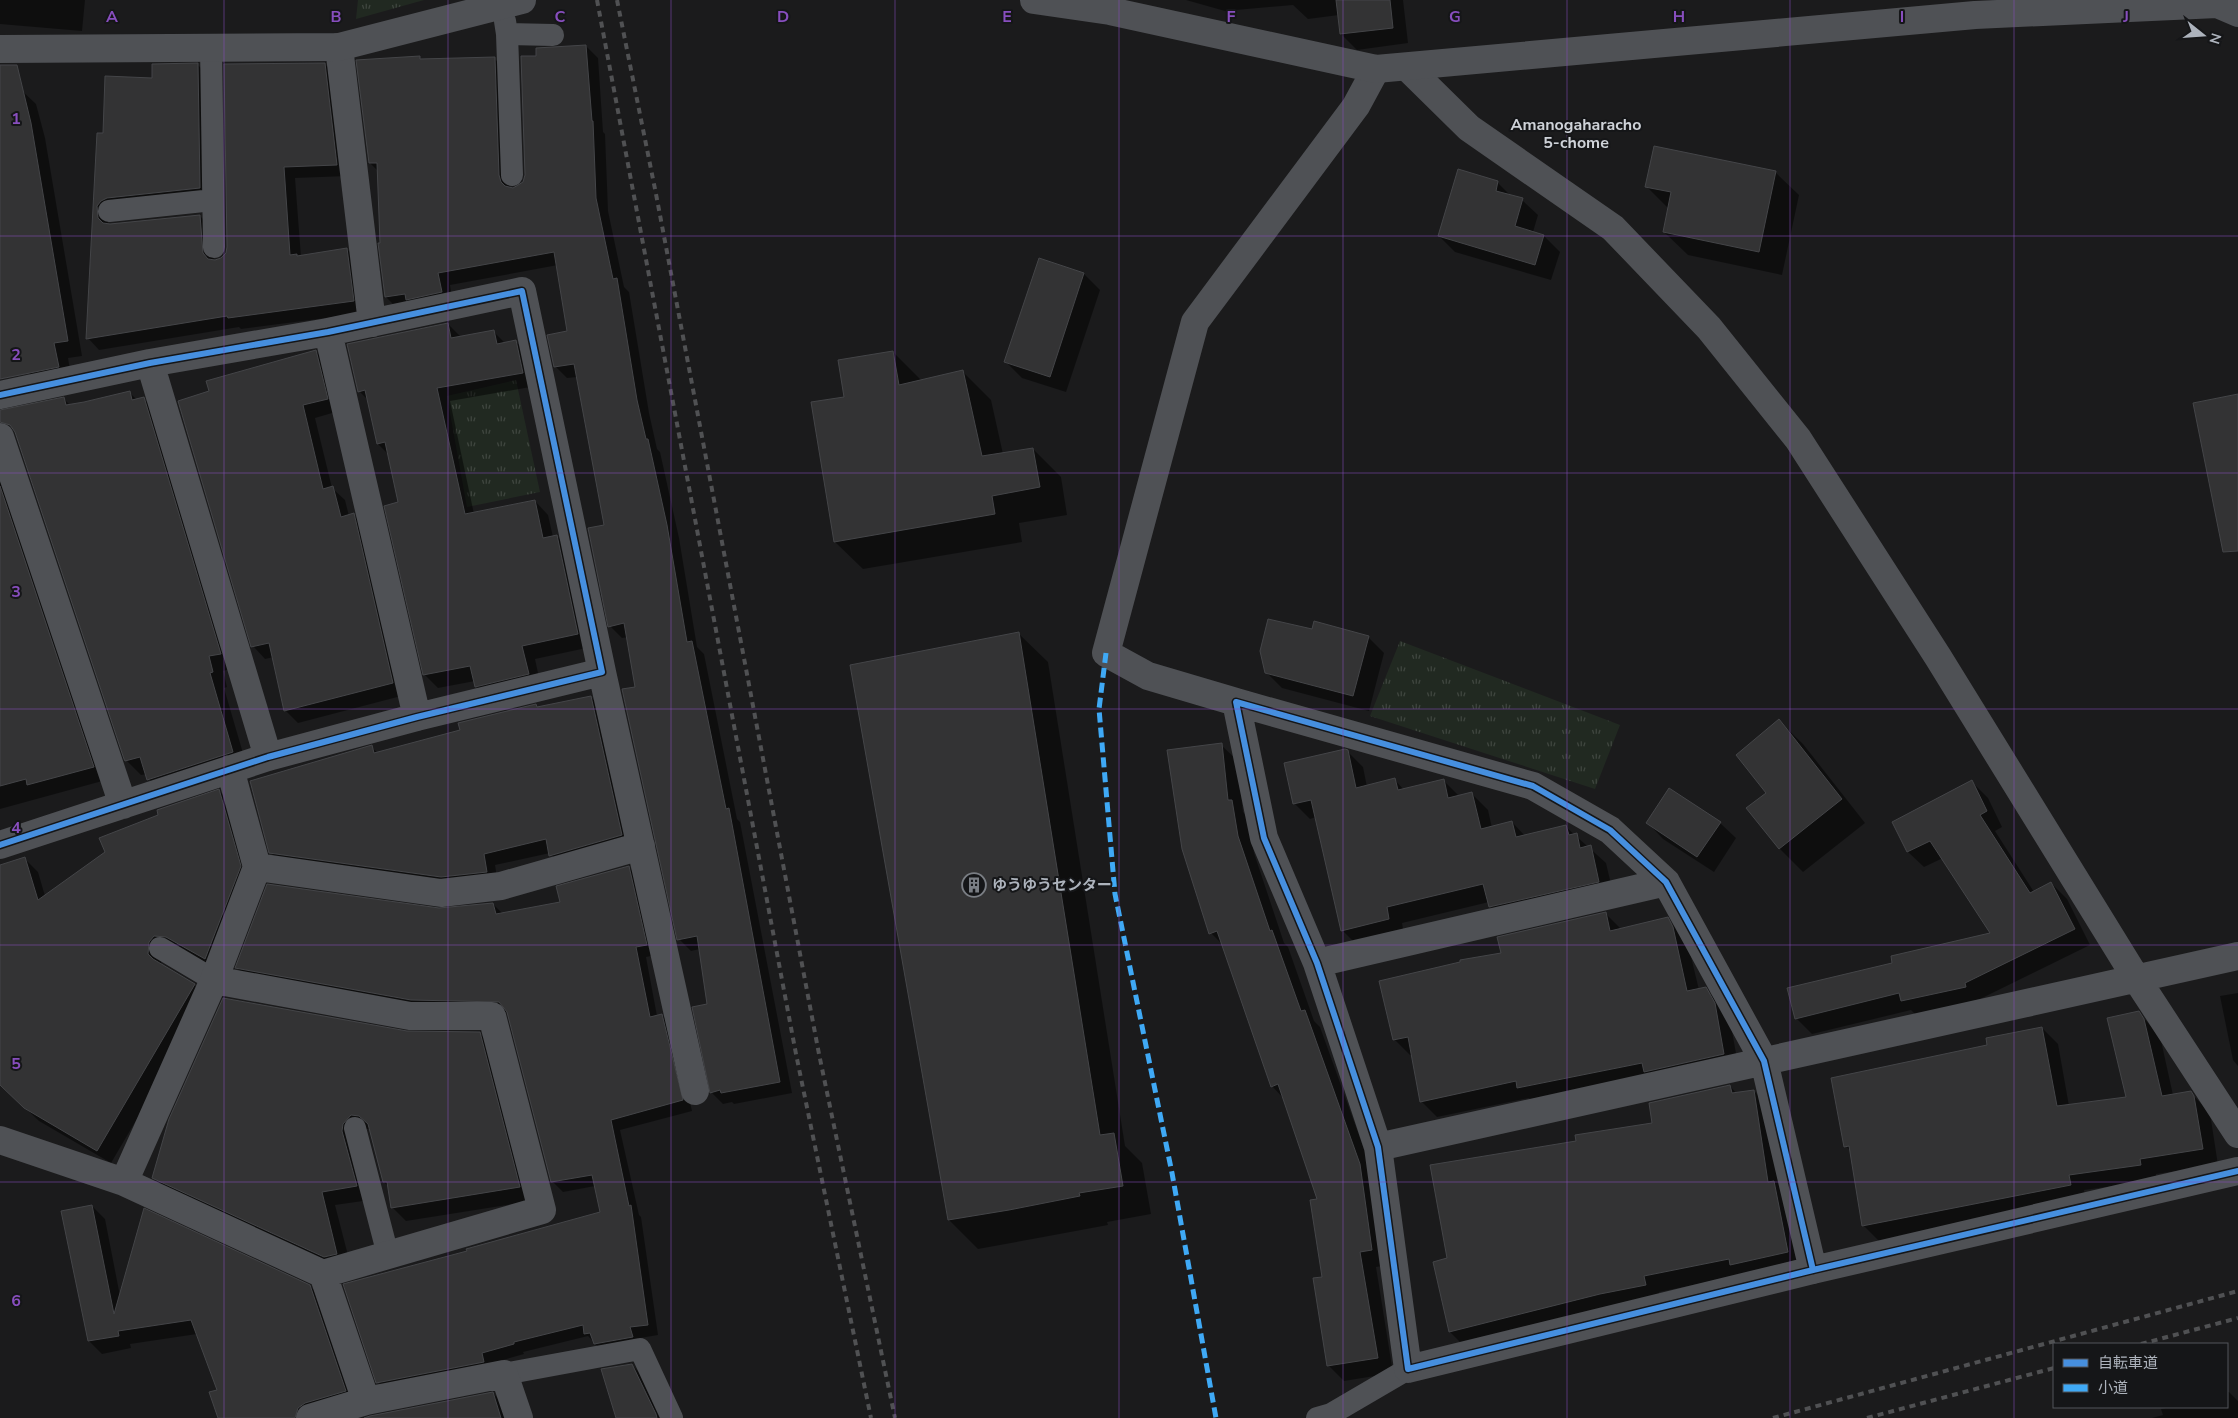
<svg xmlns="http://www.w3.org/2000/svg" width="2238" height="1418" font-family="'Nunito Sans','Noto Sans JP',sans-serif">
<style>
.park{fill:url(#park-tufts)}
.shadow{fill:#0007}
.building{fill:#333334;stroke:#444548}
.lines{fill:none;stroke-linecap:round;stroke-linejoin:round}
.service{stroke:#4f5155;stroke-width:22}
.minor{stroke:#4f5155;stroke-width:28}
.tertiary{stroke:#4f5155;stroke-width:28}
.rail{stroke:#505153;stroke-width:4;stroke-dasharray:6 5;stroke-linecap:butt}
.quiet{stroke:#3fa9f5;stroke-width:5;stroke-dasharray:10 5;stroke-linecap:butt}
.cycleway-casing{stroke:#151618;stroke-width:9}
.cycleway{stroke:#468fdf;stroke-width:6}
.grid{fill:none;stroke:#884ebe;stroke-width:1;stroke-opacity:0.55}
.labels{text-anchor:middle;stroke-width:4;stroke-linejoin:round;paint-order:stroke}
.poi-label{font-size:15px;font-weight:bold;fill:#adb3bc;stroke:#151618;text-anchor:start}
.neighbourhood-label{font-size:16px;font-weight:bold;fill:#ced2d8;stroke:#151618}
.grid-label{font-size:16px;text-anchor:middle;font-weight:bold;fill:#884ebe;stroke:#151618;stroke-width:4;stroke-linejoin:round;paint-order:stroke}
</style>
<defs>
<pattern id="park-tufts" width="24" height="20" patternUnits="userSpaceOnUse" patternTransform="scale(1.25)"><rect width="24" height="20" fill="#212921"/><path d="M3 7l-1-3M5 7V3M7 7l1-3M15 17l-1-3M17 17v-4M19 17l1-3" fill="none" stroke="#3f463f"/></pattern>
</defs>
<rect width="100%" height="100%" fill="#1b1b1c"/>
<!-- park -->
<path class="park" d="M 358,0 L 424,0 L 356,19 Z
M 516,380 L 540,492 L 467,507 L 447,396 Z
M 1400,641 L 1620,725 L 1595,789 L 1370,716 Z"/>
<!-- shadow -->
<path class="shadow" d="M 0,0 L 85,0 L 82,31 L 0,24 Z
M 1186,0 L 1403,0 L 1408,43 L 1357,50 L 1341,34 L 1339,15 L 1308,19 L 1293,5 L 1225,11 Z
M 586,46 L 598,58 L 603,132 L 605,134 L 608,211 L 624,287 L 629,292 L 649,413 L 657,449 L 660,452 L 679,538 L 697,647 L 704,654 L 737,819 L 740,822 L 792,1093 L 734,1104 L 732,1102 L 723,1104 L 711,1092 L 708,1005 L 700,949 L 691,951 L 679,939 L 628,637 L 622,638 L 610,626 L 606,526 L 577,377 L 567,378 L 555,366 L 568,332 L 558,265 L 450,285 L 453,304 L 398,309 L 386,297 L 379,172 L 370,163 L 420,58 L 422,60 L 494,58 L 506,70 L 510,189 L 513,189 L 524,182 L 538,57 Z
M 325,64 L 336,76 L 348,176 L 295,178 L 301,257 L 347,249 L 359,261 L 365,313 L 241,329 L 239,327 L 99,350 L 88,338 L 98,134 L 105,134 L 153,79 L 198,65 L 209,76 L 211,200 L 112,212 L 107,225 L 200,216 L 212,228 L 214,262 L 226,255 Z
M 0,70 L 36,104 L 45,138 L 82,356 L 68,358 L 72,381 L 43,387 L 29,373 L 0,378 Z
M 1458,171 L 1498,183 L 1512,197 L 1522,200 L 1538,215 L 1533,232 L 1544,236 L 1560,252 L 1551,280 L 1455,252 L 1439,236 Z
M 1775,172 L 1799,195 L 1782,275 L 1688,255 L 1664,232 L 1669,209 L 1646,186 Z
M 1040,260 L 1084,274 L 1100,290 L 1066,392 L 1022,378 L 1006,362 Z
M 448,324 L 461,337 L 494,332 L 506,344 L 516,342 L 530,355 L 536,386 L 450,401 L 474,514 L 535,501 L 548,515 L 553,537 L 557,536 L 570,550 L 591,647 L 535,659 L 541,687 L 490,700 L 476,686 L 475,681 L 438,688 L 424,674 L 400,503 L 389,455 L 378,444 L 369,401 L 359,391 Z
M 316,351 L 328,364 L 339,411 L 315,418 L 332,488 L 345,500 L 349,516 L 354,515 L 366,527 L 405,695 L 298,723 L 285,710 L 274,657 L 265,659 L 253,646 L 211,392 Z
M 893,352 L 921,380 L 963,372 L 991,400 L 1003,454 L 1033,449 L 1061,477 L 1067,515 L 1019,523 L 1022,542 L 863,569 L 835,542 L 846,398 Z
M 129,392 L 137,400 L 143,398 L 158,413 L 234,668 L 223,671 L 227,687 L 224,688 L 247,767 L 163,794 L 149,779 L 147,774 L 141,775 L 126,760 L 64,399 L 70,405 Z
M 0,482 L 10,492 L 106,780 L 0,809 Z
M 1313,630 L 1368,637 L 1384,653 L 1369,711 L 1282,688 L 1266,672 Z
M 1019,634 L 1048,662 L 1125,1146 L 1142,1163 L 1151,1214 L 1107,1222 L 1108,1225 L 1038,1238 L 978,1249 L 949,1220 L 851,666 Z
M 591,697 L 603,709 L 633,847 L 562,867 L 550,853 L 495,865 L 498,883 L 454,889 L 282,864 L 270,852 L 371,747 L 378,753 L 461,731 L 536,706 L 538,708 Z
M 1779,721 L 1803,744 L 1865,823 L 1803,872 L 1780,849 L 1748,808 L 1767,794 Z
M 1221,745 L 1237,760 L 1243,812 L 1248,817 L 1254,853 L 1284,943 L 1288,947 L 1314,1021 L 1320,1027 L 1375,1180 L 1387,1265 L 1376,1267 L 1393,1373 L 1344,1381 L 1328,1365 L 1319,1200 L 1284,1099 L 1272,1086 L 1224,946 L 1211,933 Z
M 1347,751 L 1363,767 L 1367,787 L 1395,780 L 1404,790 L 1443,780 L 1459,796 L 1472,794 L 1488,810 L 1492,828 L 1512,822 L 1525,836 L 1566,827 L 1606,863 L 1614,897 L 1506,922 L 1490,906 L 1489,902 L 1402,923 L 1404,935 L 1358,946 L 1342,930 L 1316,817 L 1310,819 L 1294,803 Z
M 1972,782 L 1988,798 L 2002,827 L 1995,831 L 2034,892 L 2051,883 L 2067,899 L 2090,945 L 1980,999 L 1918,1017 L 1911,1010 L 1812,1034 L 1796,1018 L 1894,964 L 1992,934 L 1943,858 L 1924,867 L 1908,852 L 1893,822 Z
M 219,791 L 233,804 L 254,880 L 219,972 L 162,955 L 161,965 L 194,985 L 208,998 L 111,1163 L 39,1121 L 0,1084 L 0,866 L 25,859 L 38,872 L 45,896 Z
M 1648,823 L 1720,823 L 1736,838 L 1714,872 L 1663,839 Z
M 629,867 L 639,878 L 656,955 L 646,957 L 657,1016 L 662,1015 L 672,1026 L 692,1111 L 620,1130 L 639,1215 L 641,1217 L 658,1335 L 640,1338 L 643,1347 L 605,1354 L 588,1336 L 523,1352 L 524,1354 L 388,1393 L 378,1382 L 468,1252 L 601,1213 L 595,1186 L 563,1192 L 552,1181 L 508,1012 L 423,1010 L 247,978 L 237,968 L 439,910 L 493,904 L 503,914 L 561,903 Z
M 1605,913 L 1621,929 L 1667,919 L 1683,935 L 1688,944 L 1699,990 L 1705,989 L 1721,1005 L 1730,1020 L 1739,1070 L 1534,1103 L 1529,1098 L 1437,1117 L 1421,1101 L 1412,1055 L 1410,1055 L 1394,1039 L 1502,954 Z
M 2238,993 L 2238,1066 L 2233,1060 L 2220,996 Z
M 2138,1012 L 2160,1036 L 2173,1095 L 2191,1093 L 2210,1113 L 2218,1165 L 2156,1174 L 2156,1180 L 2084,1190 L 2086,1201 L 1879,1241 L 1863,1225 L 1852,1153 L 1846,1146 L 1988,1046 L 2042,1028 L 2058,1044 L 2069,1106 L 2127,1098 Z
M 407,1033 L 479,1033 L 494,1047 L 533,1201 L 406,1221 L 392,1207 L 389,1187 L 384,1182 L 370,1129 L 366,1129 L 370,1200 L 335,1205 L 351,1267 L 339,1271 L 168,1192 L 154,1178 Z
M 1730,1086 L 1737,1094 L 1754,1091 L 1770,1107 L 1803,1268 L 1742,1275 L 1659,1292 L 1661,1300 L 1466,1348 L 1450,1332 L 1434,1262 L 1449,1259 L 1578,1142 L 1653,1124 Z
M 92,1206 L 105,1219 L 120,1296 L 310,1286 L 323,1300 L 358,1404 L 315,1418 L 219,1418 L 219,1390 L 197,1334 L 130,1344 L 131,1348 L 102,1354 L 89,1341 L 62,1212 Z
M 632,1365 L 646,1379 L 664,1418 L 616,1418 L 603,1370 Z
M 2227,1392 L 2229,1392 L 2238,1401 L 2238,1418 L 2152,1418 L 2163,1415 L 2161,1409 L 2171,1407 L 2227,1407 Z
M 493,1393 L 506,1407 L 509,1418 L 368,1418 Z"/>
<!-- building -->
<path class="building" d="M 1336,0 L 1390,0 L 1393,28 L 1340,34 Z
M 586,45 L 592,121 L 593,121 L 596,198 L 613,279 L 617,278 L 637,400 L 646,439 L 648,439 L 667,525 L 687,642 L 692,641 L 726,809 L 729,808 L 780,1082 L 721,1093 L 720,1090 L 710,1093 L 692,1007 L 707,1004 L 697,936 L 677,940 L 622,689 L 635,687 L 624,623 L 608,627 L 588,528 L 604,525 L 574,364 L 554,367 L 547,335 L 567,331 L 554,252 L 438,273 L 442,292 L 406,300 L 405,294 L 385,297 L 378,243 L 380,243 L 377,163 L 369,163 L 356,60 L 420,56 L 420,59 L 495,57 L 499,175 L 501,182 L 505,186 L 513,188 L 523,182 L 525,175 L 521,56 L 536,56 L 536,48 Z
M 198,63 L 200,188 L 107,198 L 101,201 L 97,206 L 98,218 L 103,223 L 110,224 L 200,215 L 203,253 L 208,259 L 215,260 L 221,258 L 226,253 L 227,247 L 224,64 L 325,63 L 337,165 L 284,167 L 290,255 L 297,254 L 297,256 L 347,248 L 354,301 L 228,318 L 227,316 L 86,339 L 97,133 L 103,133 L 105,76 L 152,78 L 152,64 Z
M 0,65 L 17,65 L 31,123 L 68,341 L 54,343 L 59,367 L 0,379 Z
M 1654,146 L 1776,171 L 1759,252 L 1663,232 L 1671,192 L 1645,187 Z
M 1458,169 L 1498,181 L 1496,191 L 1523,198 L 1515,226 L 1544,235 L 1535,265 L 1438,236 Z
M 1039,258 L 1084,273 L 1050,377 L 1004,362 Z
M 448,323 L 451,338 L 494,330 L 497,344 L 516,340 L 523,373 L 437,388 L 465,514 L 535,500 L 543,538 L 557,535 L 578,634 L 522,646 L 529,674 L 475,687 L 470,666 L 423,675 L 384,506 L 398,502 L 385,442 L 377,444 L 365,390 L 358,392 L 347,344 Z
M 316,350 L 328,399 L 303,405 L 323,489 L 333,486 L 341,517 L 354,513 L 393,683 L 284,711 L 269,643 L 251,647 L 178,401 L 209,391 L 206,381 Z
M 893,351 L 899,385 L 963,370 L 982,456 L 1033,448 L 1040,487 L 992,496 L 995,514 L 834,542 L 811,402 L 844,397 L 838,360 Z
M 130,391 L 132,400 L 144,397 L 221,654 L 209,656 L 213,672 L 210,673 L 233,752 L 147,780 L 140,757 L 125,761 L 124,759 L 15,432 L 10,425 L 0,422 L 0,410 L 64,397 L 66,405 L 84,402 Z
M 2238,394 L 2238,551 L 2223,552 L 2193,403 Z
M 0,486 L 94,767 L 27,785 L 26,779 L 0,786 Z
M 1268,619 L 1312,629 L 1314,621 L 1369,636 L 1353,696 L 1265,673 L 1260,651 Z
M 1019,632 L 1100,1135 L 1114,1133 L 1123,1186 L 1079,1193 L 1080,1196 L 1009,1210 L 948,1220 L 850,665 Z
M 591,696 L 622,835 L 549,856 L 546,839 L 484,854 L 487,872 L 441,877 L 269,853 L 250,781 L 372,745 L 374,753 L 460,730 L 458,723 L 536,704 L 537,707 Z
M 1779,719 L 1842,799 L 1779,849 L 1746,808 L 1766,793 L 1736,755 Z
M 1222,743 L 1228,800 L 1232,800 L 1238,836 L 1270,931 L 1272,930 L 1301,1011 L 1305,1010 L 1360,1164 L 1372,1250 L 1360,1252 L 1378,1358 L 1327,1366 L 1313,1278 L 1322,1277 L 1310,1200 L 1317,1199 L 1278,1084 L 1271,1087 L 1217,931 L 1209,934 L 1182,849 L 1167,750 Z
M 1345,749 L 1348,750 L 1356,788 L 1395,778 L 1398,790 L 1444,779 L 1448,798 L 1472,792 L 1481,829 L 1512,821 L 1516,837 L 1566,825 L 1569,835 L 1577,833 L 1580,848 L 1591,845 L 1599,882 L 1489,907 L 1483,884 L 1387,907 L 1389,919 L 1341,931 L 1311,800 L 1293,804 L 1284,763 Z
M 1972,780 L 1987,811 L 1980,815 L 2030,893 L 2051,882 L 2075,929 L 1965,983 L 1966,987 L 1901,1001 L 1899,993 L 1795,1019 L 1787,988 L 1892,963 L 1891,956 L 1990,933 L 1930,841 L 1907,852 L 1892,822 Z
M 1669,788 L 1721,822 L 1697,857 L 1646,823 Z
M 219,789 L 241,866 L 205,959 L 166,937 L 154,936 L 149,942 L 148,954 L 153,959 L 195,984 L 97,1151 L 24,1108 L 0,1085 L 0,865 L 25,857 L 38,900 L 105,852 L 99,838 L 158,815 L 157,810 Z
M 629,866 L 647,945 L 636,947 L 650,1017 L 662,1014 L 683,1100 L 611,1120 L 629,1206 L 631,1205 L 648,1325 L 630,1327 L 633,1337 L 594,1344 L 590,1333 L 584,1334 L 583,1325 L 514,1342 L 514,1344 L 482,1353 L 484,1362 L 376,1383 L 343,1284 L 467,1251 L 466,1249 L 600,1212 L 592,1175 L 551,1182 L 507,1012 L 499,1002 L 411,1000 L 235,968 L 267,884 L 439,908 L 493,903 L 496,914 L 560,902 L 556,886 Z
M 1606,912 L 1610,931 L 1668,917 L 1673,927 L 1687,991 L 1706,987 L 1715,1003 L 1724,1054 L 1644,1072 L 1642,1063 L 1517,1088 L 1516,1081 L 1420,1102 L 1408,1037 L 1393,1040 L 1379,981 L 1460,962 L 1460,960 L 1501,953 L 1497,937 Z
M 223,998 L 407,1031 L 480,1032 L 520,1187 L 391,1208 L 387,1182 L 383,1182 L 368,1124 L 359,1116 L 351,1115 L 343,1124 L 342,1131 L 357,1186 L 322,1192 L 337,1254 L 324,1257 L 152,1178 L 169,1119 Z
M 2139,1011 L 2144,1019 L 2162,1096 L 2191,1091 L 2194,1096 L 2203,1149 L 2140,1159 L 2141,1165 L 2069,1175 L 2071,1185 L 1862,1226 L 1849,1146 L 1844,1147 L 1831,1078 L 1987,1045 L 1986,1038 L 2042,1027 L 2057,1106 L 2126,1097 L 2107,1018 Z
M 1730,1085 L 1732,1093 L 1754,1090 L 1768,1182 L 1774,1181 L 1788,1252 L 1730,1265 L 1729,1259 L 1644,1276 L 1646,1285 L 1600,1294 L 1449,1332 L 1433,1262 L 1447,1258 L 1430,1165 L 1576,1141 L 1575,1135 L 1652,1123 L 1649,1103 Z
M 92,1205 L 114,1314 L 144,1208 L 310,1285 L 346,1391 L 305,1403 L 298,1408 L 295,1418 L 218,1418 L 209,1392 L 217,1390 L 191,1320 L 118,1331 L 119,1336 L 88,1341 L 61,1211 Z
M 632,1364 L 656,1414 L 657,1418 L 616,1418 L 601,1369 Z
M 493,1392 L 501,1418 L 364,1418 L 370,1416 Z"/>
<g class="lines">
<!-- service -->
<path class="service" d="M 505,21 L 507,34 L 553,35
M 507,34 L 512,175
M 211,47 L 214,247
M 109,211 L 213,200
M 160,948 L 214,980
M 355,1128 L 388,1255
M 504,1374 L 640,1349 L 672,1418
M 1317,1418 L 1331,1414 L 1408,1369"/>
<!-- minor -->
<path class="minor" d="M 339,47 L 372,323
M 1407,67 L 1469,128 L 1613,228 L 1709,328 L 1798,439 L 1938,657 L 2136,978 L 2238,1134
M 328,332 L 417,717
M 150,363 L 268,757
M 0,395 L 150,363 L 328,332 L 522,291 L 602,672 L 417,717 L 268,757 L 0,845
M 0,437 L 123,805
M 602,672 L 695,1091
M 1236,702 L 1148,676 L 1106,653 L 1195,322 L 1356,106 L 1376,69
M 257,867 L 441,893 L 501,886 L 641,846
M 1317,963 L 1666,882
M 214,980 L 257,867 L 230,769
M 0,1140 L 124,1182 L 323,1274 L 366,1401
M 1378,1147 L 2238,956
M 124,1182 L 214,980 L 410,1016 L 492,1016 L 542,1210 L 323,1274
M 1813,1270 L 1764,1061 L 1666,882 L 1610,830 L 1533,786 L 1236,702 L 1264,838 L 1317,963 L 1378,1147 L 1408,1369 L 1813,1270 L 2238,1171
M 310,1418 L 366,1401 L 504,1374 L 519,1418"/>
<!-- tertiary -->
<path class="tertiary" d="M 1034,0 L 1110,11 L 1376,69 L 1975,15 L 2217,4 L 2238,13
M 0,49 L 339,47 L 522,0"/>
<!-- rail -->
<path class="rail" d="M 597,0 L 796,1054 L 871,1418
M 617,0 L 656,194 L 819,1054 L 895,1418
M 2141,1344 L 2238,1318
M 1773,1418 L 2238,1291
M 1867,1418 L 2054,1368"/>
<!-- quiet -->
<path class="quiet" d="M 1106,653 L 1099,709 L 1115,894 L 1172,1173 L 1216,1418"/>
<!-- cycleway casing -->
<g class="cycleway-casing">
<path id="cycleway" d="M 0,395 L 150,363 L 328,332 L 522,291 L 602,672 L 417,717 L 268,757 L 0,845
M 1813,1270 L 1764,1061 L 1666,882 L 1610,830 L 1533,786 L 1236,702 L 1264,838 L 1317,963 L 1378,1147 L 1408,1369 L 1813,1270 L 2238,1171"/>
</g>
<!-- cycleway -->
<use href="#cycleway" class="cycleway"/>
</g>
<!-- grid -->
<path class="grid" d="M 224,0 L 224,1418M 448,0 L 448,1418M 671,0 L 671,1418M 895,0 L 895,1418M 1119,0 L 1119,1418M 1343,0 L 1343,1418M 1567,0 L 1567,1418M 1790,0 L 1790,1418M 2014,0 L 2014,1418M 0,236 L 2238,236M 0,473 L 2238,473M 0,709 L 2238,709M 0,945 L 2238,945M 0,1182 L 2238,1182"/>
<!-- icons -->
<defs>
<g id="building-ring" transform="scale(1.25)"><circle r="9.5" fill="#151618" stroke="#7a7e84" stroke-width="1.5"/><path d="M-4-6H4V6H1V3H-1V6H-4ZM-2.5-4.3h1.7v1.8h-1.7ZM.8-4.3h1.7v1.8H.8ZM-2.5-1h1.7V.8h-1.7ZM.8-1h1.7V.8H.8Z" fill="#7a7e84"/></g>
</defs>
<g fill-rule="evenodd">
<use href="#building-ring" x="974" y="885"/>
</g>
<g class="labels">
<!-- poi labels -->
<g class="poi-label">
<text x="992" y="890">ゆうゆうセンター</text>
</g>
<!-- neighbourhood labels -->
<g class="neighbourhood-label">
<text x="1576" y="130">Amanogaharacho<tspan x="1576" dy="18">5-chome</tspan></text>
</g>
</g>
<g class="grid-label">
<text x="112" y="22">A</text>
<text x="336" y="22">B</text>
<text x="560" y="22">C</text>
<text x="783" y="22">D</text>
<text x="1007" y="22">E</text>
<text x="1231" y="22">F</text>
<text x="1455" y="22">G</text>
<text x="1679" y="22">H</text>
<text x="1902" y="22">I</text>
<text x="2126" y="22">J</text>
<text x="16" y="124">1</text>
<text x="16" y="360">2</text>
<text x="16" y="597">3</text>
<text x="16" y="833">4</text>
<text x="16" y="1069">5</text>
<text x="16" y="1306">6</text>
</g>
<!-- legend -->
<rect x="2053" y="1343" width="175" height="65" fill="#151618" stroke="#52555a"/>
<rect x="2063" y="1359" width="25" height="8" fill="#468fdf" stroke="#52555a"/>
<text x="2098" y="1368" font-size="15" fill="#adb3bc">自転車道</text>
<rect x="2063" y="1384" width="25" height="8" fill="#3fa9f5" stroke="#52555a"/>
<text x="2098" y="1393" font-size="15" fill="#adb3bc">小道</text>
<!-- north arrow -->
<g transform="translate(2203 35) rotate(107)" stroke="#151618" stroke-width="4" paint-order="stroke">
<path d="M0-4L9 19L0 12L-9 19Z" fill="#adb3bc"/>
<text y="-8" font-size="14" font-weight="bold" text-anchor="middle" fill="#adb3bc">N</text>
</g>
</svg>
